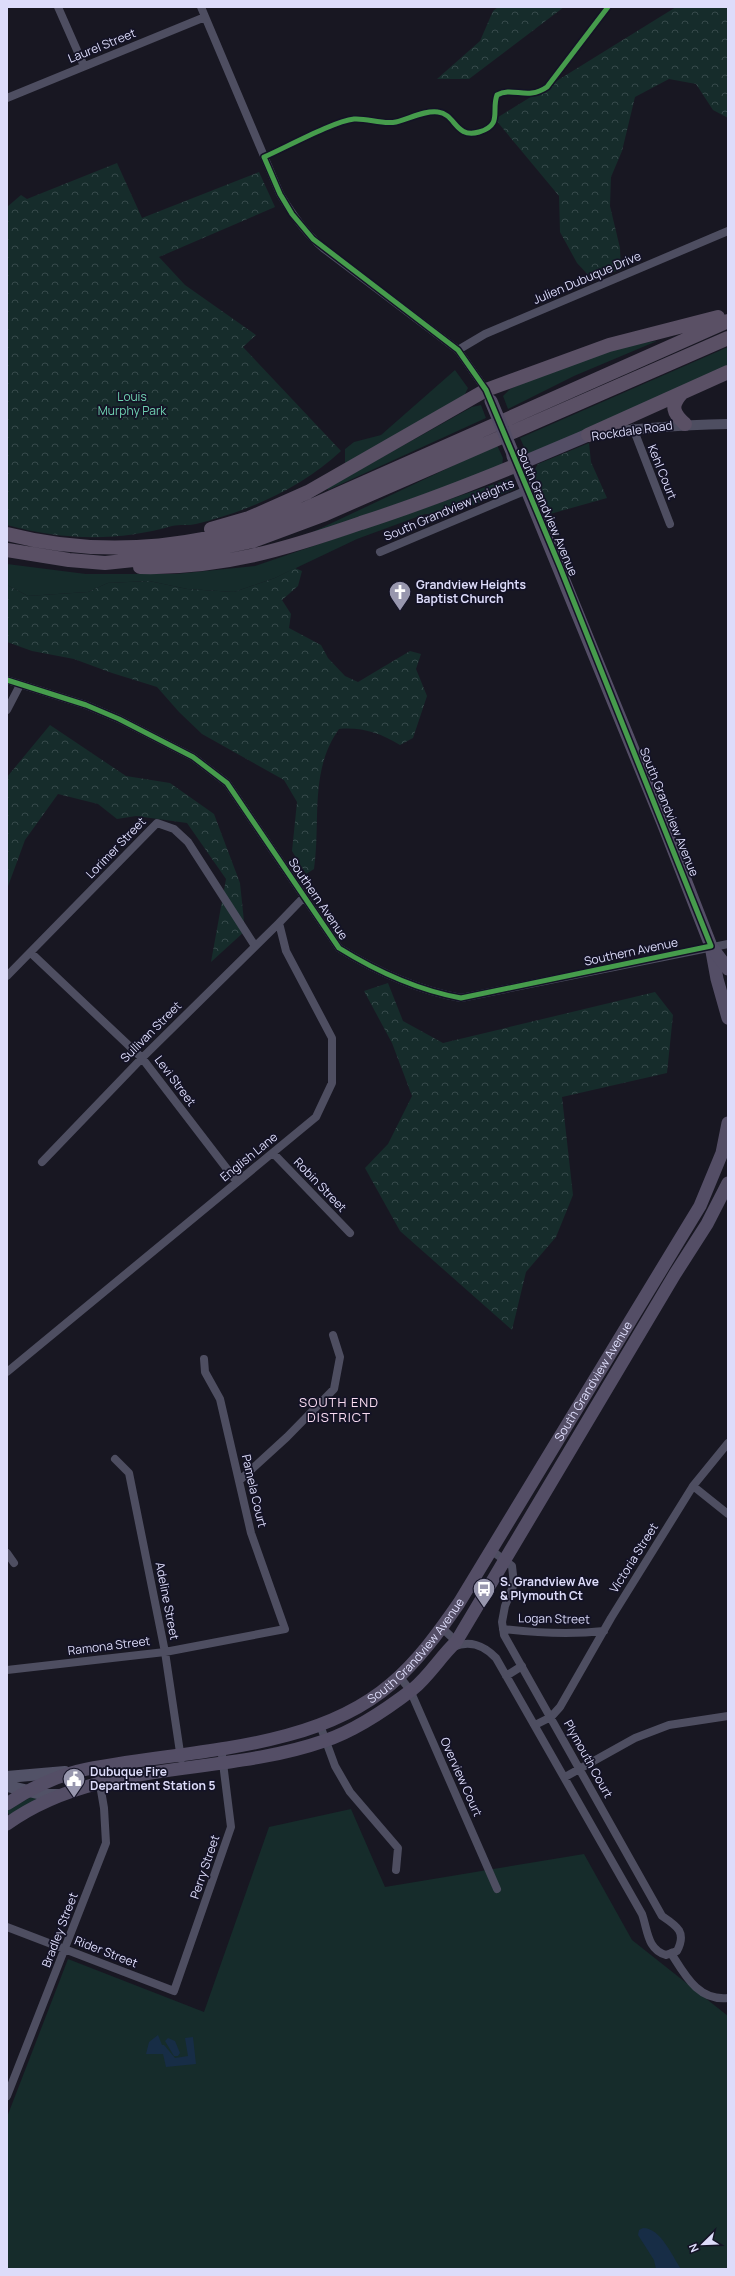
<svg xmlns="http://www.w3.org/2000/svg" width="735" height="2276" font-family="Manrope,sans-serif">
<style>
.grass{fill:#162c2b}
.forest{fill:url(#forest-crowns)}
.water{fill:#172d46}
.lines{fill:none;stroke-linecap:round;stroke-linejoin:round}
.minor{stroke:#4e4e61;stroke-width:8}
.tertiary{stroke:#4e4e61;stroke-width:10}
.secondary{stroke:#525267;stroke-width:12}
.primary{stroke:#544e66;stroke-width:13}
.trunk{stroke:#5a5065;stroke-width:14}
.primary-bridge{stroke:#544e66;stroke-width:13}
.cycleway-casing{stroke:#141326;stroke-width:8}
.cycleway{stroke:#469c4c;stroke-width:5}
.labels{text-anchor:middle;stroke-width:3.5;stroke-linejoin:round;paint-order:stroke}
.street-label{font-size:12px;fill:#dddcfa;stroke:#141326}
.park-label{font-size:12px;fill:#70d2b2;stroke:#141326}
.poi-label{font-size:12px;font-weight:bold;fill:#dddcfa;stroke:#141326;text-anchor:start}
.neighbourhood-label{font-size:13px;letter-spacing:1px;fill:#fbddf2;stroke:#141326}
</style>
<defs>
<pattern id="forest-crowns" width="20" height="18" patternUnits="userSpaceOnUse"><rect width="20" height="18" fill="#162c2b"/><path d="M2 6a3 3 0 1 1 6 0M12 15a3 3 0 1 1 6 0" fill="none" stroke="#374a4b"/></pattern>
</defs>
<rect width="100%" height="100%" fill="#181722"/>
<!-- grass -->
<path class="grass" d="M 657,341 L 574,376 L 508,409 L 503,396 L 510,389 C 557,369 606,347 657,341 Z
M 728,347 L 728,366 L 528,456 L 520,438 Z
M 455,370 L 468,388 L 464,396 L 345,464 L 345,449 L 354,442 L 381,435 Z
M 481,405 L 486,418 L 328,490 L 327,488 L 472,407 Z
M 497,445 L 503,458 L 502,467 L 300,538 Z
M 509,479 L 515,489 L 447,515 L 425,514 L 357,539 L 275,578 L 234,592 L 187,589 L 149,581 L 108,583 L 88,592 L 28,596 L 7,585 L 7,564 L 86,574 L 176,574 L 255,566 Z
M 31,1797 L 40,1797 L 10,1816 L 7,1811 Z
M 351,1809 L 385,1887 L 584,1854 L 632,1940 L 728,2016 L 728,2269 L 7,2269 L 7,2117 L 68,1959 L 204,2012 L 269,1827 Z"/>
<!-- forest -->
<path class="forest" d="M 498,7 L 564,7 L 469,79 L 437,79 L 480,41 L 493,11 Z
M 676,7 L 728,7 L 728,118 L 713,110 L 696,84 L 669,79 L 635,97 L 622,151 L 611,177 L 610,206 L 620,248 L 621,270 L 591,278 L 577,263 L 560,232 L 559,196 L 495,119 Z
M 117,163 L 142,218 L 259,172 L 275,207 L 159,257 L 185,285 L 256,335 L 243,347 L 341,451 C 301,488 249,511 196,524 C 188,526 180,524 172,526 C 117,542 61,540 7,525 L 7,207 L 21,195 L 27,199 Z
M 589,443 L 591,462 L 607,498 L 550,514 C 545,501 528,475 538,464 Z
M 295,568 L 302,571 L 298,586 L 282,600 L 291,614 L 289,628 L 321,645 L 328,658 L 345,676 L 358,682 L 410,651 L 421,654 L 416,669 L 427,696 L 413,738 L 400,745 C 380,733 362,727 339,729 C 309,771 321,821 314,869 L 306,874 L 292,851 L 297,802 L 284,780 L 202,734 L 179,712 L 157,687 L 112,673 L 74,659 L 32,651 L 7,642 L 7,585 L 28,596 L 88,592 L 108,583 L 149,581 L 187,589 L 234,592 L 275,578 Z
M 50,725 L 126,776 L 170,783 L 214,814 L 240,883 L 245,931 L 211,962 L 226,879 L 187,823 L 136,816 L 117,819 L 98,804 L 58,794 L 25,840 L 7,889 L 7,777 Z
M 388,983 L 403,1021 L 443,1043 L 655,992 L 673,1015 L 667,1073 L 562,1097 L 573,1195 L 556,1237 L 526,1272 L 512,1330 L 400,1231 L 365,1168 L 388,1144 L 412,1096 L 392,1043 L 364,991 Z"/>
<!-- water -->
<path class="water" d="M 158,2035 L 162,2045 L 164,2045 L 175,2058 L 188,2056 L 185,2038 L 193,2037 L 196,2064 L 166,2067 L 163,2054 L 146,2054 L 149,2042 Z
M 168,2038 L 175,2041 L 180,2053 L 178,2056 L 174,2056 L 165,2041 Z
M 643,2228 C 661,2228 672,2256 681,2269 L 656,2269 L 654,2260 L 638,2235 L 639,2230 Z"/>
<g class="lines">
<!-- minor -->
<path class="minor" d="M 58,7 L 84,66
M 201,7 L 280,194 C 292,214 305,233 323,248 L 458,350 L 486,390
M 7,98 L 205,17
M 458,350 L 485,334 L 728,231
M 633,428 L 670,524
M 380,552 L 527,490
M 7,680 L 86,705 L 119,719 L 193,757 L 227,783 L 339,948 C 376,971 417,990 461,998 L 728,944
M 7,710 L 20,685
M 31,953 L 142,1058 L 237,1182
M 7,976 L 157,823 L 174,829 L 188,842 L 255,946
M 273,1153 L 350,1233
M 42,1162 L 142,1058 L 279,923
M 7,1372 L 316,1117 L 332,1083 L 332,1038 L 286,951 L 279,923 L 304,897
M 115,1459 L 129,1473 L 165,1652 L 181,1759
M 240,1480 L 287,1437 L 334,1389 L 340,1357 L 333,1335
M 693,1486 L 728,1514
M 7,1553 L 14,1563
M 442,1628 L 459,1644
M 503,1629 C 536,1633 570,1635 604,1631
M 453,1647 C 469,1640 484,1645 496,1658 L 642,1914 C 648,1931 647,1949 666,1955 L 677,1951 C 687,1932 677,1926 662,1916 L 504,1635 L 502,1622 L 505,1606 L 514,1584 L 512,1566 L 491,1550
M 7,1670 L 165,1652 L 285,1629 L 251,1533 L 220,1399 L 205,1372 L 204,1359
M 399,1676 L 410,1690 L 497,1889
M 506,1676 L 522,1666
M 320,1725 L 335,1766 L 350,1792 L 398,1848 L 396,1870
M 535,1725 L 551,1717 L 560,1707 L 611,1618 L 693,1486 L 728,1443
M 565,1777 L 635,1738 L 669,1725 L 728,1716
M 7,1927 L 174,1991 L 231,1827 L 221,1747
M 671,1953 C 685,1975 698,2001 728,1998
M 7,2096 L 106,1843 L 104,1808 L 97,1767"/>
<!-- tertiary -->
<path class="tertiary" d="M 600,434 C 643,427 685,425 728,424"/>
<!-- secondary -->
<path class="secondary" d="M 7,1777 L 65,1772
M 7,1786 L 46,1795 L 61,1795"/>
<!-- primary -->
<g class="primary">
<path d="M 513,456 L 663,823 L 711,946 L 717,979 L 728,1018"/>
<path d="M 517,465 L 588,435"/>
<path d="M 713,949 L 728,969"/>
<path id="s1" d="M 7,1804 C 29,1789 52,1778 78,1771 C 178,1749 310,1754 391,1684 C 418,1661 439,1632 459,1603 L 700,1206 L 722,1153 L 728,1123"/>
<path d="M 7,1824 C 99,1758 221,1777 324,1741 C 355,1731 387,1709 413,1689 C 429,1676 441,1656 456,1642 L 675,1274 L 707,1224 L 728,1183"/>
</g>
<!-- trunk -->
<path class="trunk" d="M 682,393 C 670,406 673,413 685,424
M 588,435 L 728,372
M 211,529 L 249,518 L 308,492 L 486,390 L 609,345 L 718,317
M 7,534 C 108,560 212,547 307,508 L 728,321
M 7,550 L 69,560 L 105,563 L 191,554 L 253,541 L 323,515 L 728,338
M 140,567 C 221,569 286,549 361,523 C 414,506 466,486 517,465"/>
<!-- primary-bridge -->
<path class="primary-bridge" d="M 491,401 L 513,454"/>
<!-- cycleway casing -->
<g class="cycleway-casing">
<path id="cycleway" d="M 7,680 L 86,705 L 119,719 L 193,757 L 227,783 L 339,948 C 376,971 417,990 461,998 L 711,946 L 560,567 L 486,390 L 458,350 L 313,239 L 292,214 L 280,194 L 264,157 C 285,148 334,121 354,119 C 368,118 382,125 396,122 C 409,119 425,110 438,112 C 456,114 455,139 479,132 C 503,125 491,111 497,95 C 513,86 527,101 547,87 L 608,7"/>
</g>
<!-- cycleway -->
<use href="#cycleway" class="cycleway"/>
</g>
<!-- icons -->
<defs>
<g id="church-pin" transform="scale(1.15)"><path d="M0 17L-7.5 6A9.5 9.5 0 1 1 7.5 6Z" fill="#9897ae" stroke="#141326"/><path d="M-1.2-6h2.4v3.5h3.3v2.4h-3.3V6h-2.4V-.1h-3.3v-2.4h3.3Z" fill="#fff"/></g>
<g id="bus-pin" transform="scale(1.15)"><path d="M0 17L-7.5 6A9.5 9.5 0 1 1 7.5 6Z" fill="#9897ae" stroke="#141326"/><path d="M-5-6H5V4H4V6H2V4H-2V6H-4V4H-5ZM-3.5-4V0h7V-4ZM-3.5 1.2v1.5H-2V1.2ZM2 1.2v1.5H3.5V1.2Z" fill="#fff"/></g>
<g id="civic-pin" transform="scale(1.15)"><path d="M0 17L-7.5 6A9.5 9.5 0 1 1 7.5 6Z" fill="#9897ae" stroke="#141326"/><path d="M-.6-6.5H3V-4.5H.6V-3L4-1V1h2V6H-6V1h2V-1L-.6-3ZM-1.2 2.5V6h2.4V2.5Z" fill="#fff"/></g>
</defs>
<g fill-rule="evenodd">
<use href="#church-pin" x="400" y="592"/>
<use href="#bus-pin" x="484" y="1589"/>
<use href="#civic-pin" x="74" y="1779"/>
</g>
<g class="labels">
<!-- street labels -->
<g class="street-label">
<text transform="translate(102 46) rotate(-22)" y="4">Laurel Street</text>
<text transform="translate(587 278) rotate(-23)" y="4">Julien Dubuque Drive</text>
<text transform="translate(632 431) rotate(-8)" y="4">Rockdale Road</text>
<text transform="translate(662 472) rotate(68)" y="4">Kehl Court</text>
<text transform="translate(449 510) rotate(-23)" y="4">South Grandview Heights</text>
<text transform="translate(547 512) rotate(67)" y="4">South Grandview Avenue</text>
<text transform="translate(669 812) rotate(68)" y="4">South Grandview Avenue</text>
<text transform="translate(116 848) rotate(-46)" y="4">Lorimer Street</text>
<text transform="translate(318 899) rotate(56)" y="4">Southern Avenue</text>
<text transform="translate(631 952) rotate(-12)" y="4">Southern Avenue</text>
<text transform="translate(151 1032) rotate(-45)" y="4">Sullivan Street</text>
<text transform="translate(175 1081) rotate(53)" y="4">Levi Street</text>
<text transform="translate(249 1157) rotate(-39)" y="4">English Lane</text>
<text transform="translate(320 1185) rotate(46)" y="4">Robin Street</text>
<text dy="4" stroke="none"><textPath href="#s1" startOffset="773">South Grandview Avenue</textPath></text>
<text transform="translate(254 1491) rotate(77)" y="4">Pamela Court</text>
<text transform="translate(634 1558) rotate(-58)" y="4">Victoria Street</text>
<text transform="translate(167 1601) rotate(79)" y="4">Adeline Street</text>
<text transform="translate(554 1619) rotate(1)" y="4">Logan Street</text>
<text transform="translate(109 1646) rotate(-7)" y="4">Ramona Street</text>
<text dy="4" stroke="none"><textPath href="#s1" startOffset="449">South Grandview Avenue</textPath></text>
<text transform="translate(588 1759) rotate(61)" y="4">Plymouth Court</text>
<text transform="translate(461 1777) rotate(66)" y="4">Overview Court</text>
<text transform="translate(205 1867) rotate(-71)" y="4">Perry Street</text>
<text transform="translate(60 1930) rotate(-69)" y="4">Bradley Street</text>
<text transform="translate(106 1952) rotate(21)" y="4">Rider Street</text>
</g>
<!-- park labels -->
<g class="park-label">
<text x="132" y="401">Louis<tspan x="132" dy="14">Murphy Park</tspan></text>
</g>
<!-- poi labels -->
<g class="poi-label">
<text x="416" y="589">Grandview Heights<tspan x="416" dy="14">Baptist Church</tspan></text>
<text x="500" y="1586">S. Grandview Ave<tspan x="500" dy="14">&amp; Plymouth Ct</tspan></text>
<text x="90" y="1776">Dubuque Fire<tspan x="90" dy="14">Department Station 5</tspan></text>
</g>
<!-- neighbourhood labels -->
<g class="neighbourhood-label">
<text x="339" y="1407">SOUTH END<tspan x="339" dy="15">DISTRICT</tspan></text>
</g>
</g>
<!-- border -->
<rect width="735" height="2276" fill="none" stroke="#dddcfa" stroke-width="16"/>
<!-- north arrow -->
<g transform="translate(703 2244) rotate(247)" stroke="#141326" stroke-width="3" paint-order="stroke">
<path d="M0-3L7 15L0 10L-7 15Z" fill="#dddcfa"/>
<text y="-6" font-size="11" font-weight="bold" text-anchor="middle" fill="#dddcfa">N</text>
</g>
</svg>
